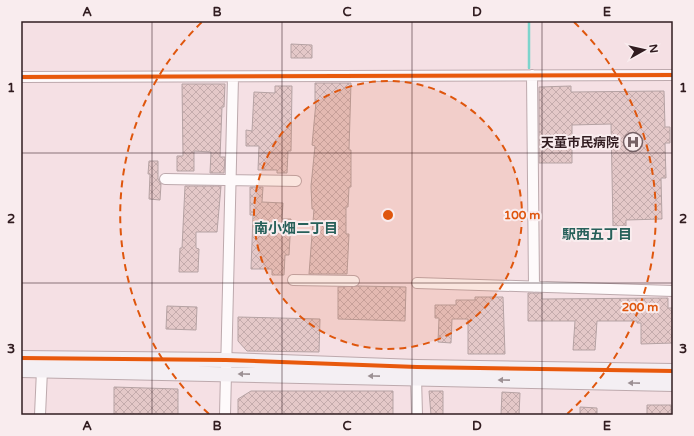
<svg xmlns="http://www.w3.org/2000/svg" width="694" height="436" font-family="'Varela Round','Noto Sans JP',sans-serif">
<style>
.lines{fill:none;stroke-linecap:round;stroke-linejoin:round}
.stream{stroke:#7dd4cc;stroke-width:2.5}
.building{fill:url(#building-cross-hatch);stroke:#b5a2a3}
.street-casing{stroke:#bda9ad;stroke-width:12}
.secondary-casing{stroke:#bda9ad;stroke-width:16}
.street{stroke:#fefafb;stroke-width:10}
.secondary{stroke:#f4eff3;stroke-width:14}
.cycleway-casing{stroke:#f9ecee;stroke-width:6}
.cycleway{stroke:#e8590c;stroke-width:4}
.oneway{fill:#9c9094}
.grid{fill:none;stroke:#311c20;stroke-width:1;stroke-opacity:0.55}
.ring{fill:none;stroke:#df560d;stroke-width:2;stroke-dasharray:7 5}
.labels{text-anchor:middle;stroke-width:4;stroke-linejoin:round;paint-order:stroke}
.poi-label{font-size:13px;font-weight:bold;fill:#311c20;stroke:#f9ecee;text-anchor:end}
.neighbourhood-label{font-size:14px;font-weight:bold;fill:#27605a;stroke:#f9ecee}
.centre{fill:#df560d;stroke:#f9ecee;stroke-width:2}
.ring-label{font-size:12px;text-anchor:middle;font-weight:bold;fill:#df560d;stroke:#f9ecee;stroke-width:4;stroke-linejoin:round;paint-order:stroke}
.neatline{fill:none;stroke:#311c20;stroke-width:1.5}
.grid-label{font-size:13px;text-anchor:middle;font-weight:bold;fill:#311c20}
</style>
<defs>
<pattern id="building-cross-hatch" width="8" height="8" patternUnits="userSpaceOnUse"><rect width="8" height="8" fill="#e4c8c8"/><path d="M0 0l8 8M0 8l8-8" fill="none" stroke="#c4abac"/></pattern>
</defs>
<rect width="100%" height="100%" fill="#f5e0e4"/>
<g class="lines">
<!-- stream -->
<path class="stream" d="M 529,21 L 529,68"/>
</g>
<!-- building -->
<path class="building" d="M 291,44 L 312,45 L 312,58 L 291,58 Z
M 315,83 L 351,83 L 349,150 L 351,150 L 351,187 L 349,187 L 348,207 L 346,207 L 346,234 L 349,234 L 347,274 L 309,274 L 314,209 L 312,209 L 311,186 L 315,146 L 312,145 L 316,102 L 315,102 Z
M 182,84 L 225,84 L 224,107 L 222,107 L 220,157 L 225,157 L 224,173 L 210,173 L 211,152 L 194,151 L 194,171 L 177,171 L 177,156 L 183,156 Z
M 275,86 L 292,86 L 291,151 L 288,151 L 287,173 L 277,173 L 277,170 L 258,170 L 259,146 L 246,146 L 246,130 L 252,131 L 254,92 L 275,93 Z
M 571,86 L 571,92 L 664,91 L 665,127 L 670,127 L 670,143 L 665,143 L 666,178 L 661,178 L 662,219 L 626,220 L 626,226 L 613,226 L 611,124 L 572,125 L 572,163 L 539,163 L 539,87 Z
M 149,161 L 158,161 L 158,179 L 161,184 L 160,200 L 149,199 L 150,174 L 148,174 Z
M 185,186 L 221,186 L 217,232 L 196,232 L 196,248 L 199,249 L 198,272 L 179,272 L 180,248 L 182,248 Z
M 250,187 L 263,187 L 262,202 L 283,203 L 282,219 L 291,219 L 289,255 L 285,255 L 284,275 L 272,275 L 272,269 L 251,269 L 253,215 L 250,215 Z
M 358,286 L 406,287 L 405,321 L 338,319 L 338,287 Z
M 528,293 L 542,293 L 542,299 L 668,298 L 668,308 L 673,308 L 673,343 L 641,344 L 641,323 L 637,323 L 637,321 L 597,321 L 595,350 L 573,350 L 575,321 L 528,321 Z
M 475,297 L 503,297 L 505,354 L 468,354 L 468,319 L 452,319 L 451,343 L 438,342 L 439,318 L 435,318 L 435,305 L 456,305 L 456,300 L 475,300 Z
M 167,306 L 197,307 L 196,330 L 166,329 Z
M 238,317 L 320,319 L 319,352 L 247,351 L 238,341 Z
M 114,387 L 178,389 L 178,415 L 114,415 Z
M 251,391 L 393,391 L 393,415 L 238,415 L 238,399 Z
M 429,391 L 443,391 L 443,415 L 431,415 Z
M 502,392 L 520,393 L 519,415 L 501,415 Z
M 647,405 L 671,405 L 671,415 L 647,415 Z
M 580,407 L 597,408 L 597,415 L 580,415 Z"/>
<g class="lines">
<!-- street casing -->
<g class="street-casing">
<path id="street" d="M 532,75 L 534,287
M 21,77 L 673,75
M 165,179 L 296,181
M 293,280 L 354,281
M 417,283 L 673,291
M 416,377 L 417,415
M 40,415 L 42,370
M 225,415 L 233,77"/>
</g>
<!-- secondary casing -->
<g class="secondary-casing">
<path id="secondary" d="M 21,358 L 226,360 L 417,367 L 673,371
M 21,370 L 673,384"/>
</g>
<!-- street -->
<use href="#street" class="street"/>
<!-- secondary -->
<use href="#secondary" class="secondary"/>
<!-- cycleway casing -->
<g class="cycleway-casing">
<path id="cycleway" d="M 21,77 L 673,75
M 21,358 L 226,360 L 417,367 L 673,371"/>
</g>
<!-- cycleway -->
<use href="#cycleway" class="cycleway"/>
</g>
<!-- one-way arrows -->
<defs><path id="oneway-solid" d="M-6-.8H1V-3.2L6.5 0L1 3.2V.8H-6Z"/></defs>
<g class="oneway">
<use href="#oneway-solid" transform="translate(244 374) rotate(-179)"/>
<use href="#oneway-solid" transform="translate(374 376) rotate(-179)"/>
<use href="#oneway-solid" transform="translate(504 380) rotate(-179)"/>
<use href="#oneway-solid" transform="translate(634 383) rotate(-179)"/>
</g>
<!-- grid -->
<path class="grid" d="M 152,21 L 152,415M 282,21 L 282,415M 412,21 L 412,415M 542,21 L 542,415M 21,153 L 673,153M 21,283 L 673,283"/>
<!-- distance rings -->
<circle cx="388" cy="215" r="134" fill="#df560d" fill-opacity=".12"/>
<g class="ring">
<circle cx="388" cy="215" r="134"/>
<path d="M209 414A268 268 0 0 1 202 22M574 22A268 268 0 0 1 567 414"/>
</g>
<!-- icons -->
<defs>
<g id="hospital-ring" transform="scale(1)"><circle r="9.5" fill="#f9ecee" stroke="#766165" stroke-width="1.5"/><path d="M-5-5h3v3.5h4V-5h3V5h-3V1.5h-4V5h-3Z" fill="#766165"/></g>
</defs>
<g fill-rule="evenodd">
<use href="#hospital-ring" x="633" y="142"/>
</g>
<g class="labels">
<!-- poi labels -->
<g class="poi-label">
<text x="619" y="147">天童市民病院</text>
</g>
<!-- neighbourhood labels -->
<g class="neighbourhood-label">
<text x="296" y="233">南小畑二丁目</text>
<text x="597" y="239">駅西五丁目</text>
</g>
</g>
<circle cx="388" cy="215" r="6" class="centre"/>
<g class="ring-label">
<text x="522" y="219">100 m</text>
<text x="640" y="311">200 m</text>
</g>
<!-- border -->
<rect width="694" height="436" fill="none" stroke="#f9ecee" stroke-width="44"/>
<!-- north arrow -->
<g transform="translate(644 50) rotate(82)" stroke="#f9ecee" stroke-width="3" paint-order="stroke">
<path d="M0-3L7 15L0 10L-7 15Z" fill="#311c20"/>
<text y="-6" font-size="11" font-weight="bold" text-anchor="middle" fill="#311c20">N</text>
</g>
<rect x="22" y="22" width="650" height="392" class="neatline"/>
<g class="grid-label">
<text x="87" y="16">A</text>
<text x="217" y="16">B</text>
<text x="347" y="16">C</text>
<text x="477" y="16">D</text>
<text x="607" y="16">E</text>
<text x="11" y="92">1</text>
<text x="683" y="92">1</text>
<text x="11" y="223">2</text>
<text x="683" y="223">2</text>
<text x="11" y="353">3</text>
<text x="683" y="353">3</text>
<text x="87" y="430">A</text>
<text x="217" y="430">B</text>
<text x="347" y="430">C</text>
<text x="477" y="430">D</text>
<text x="607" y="430">E</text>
</g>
</svg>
